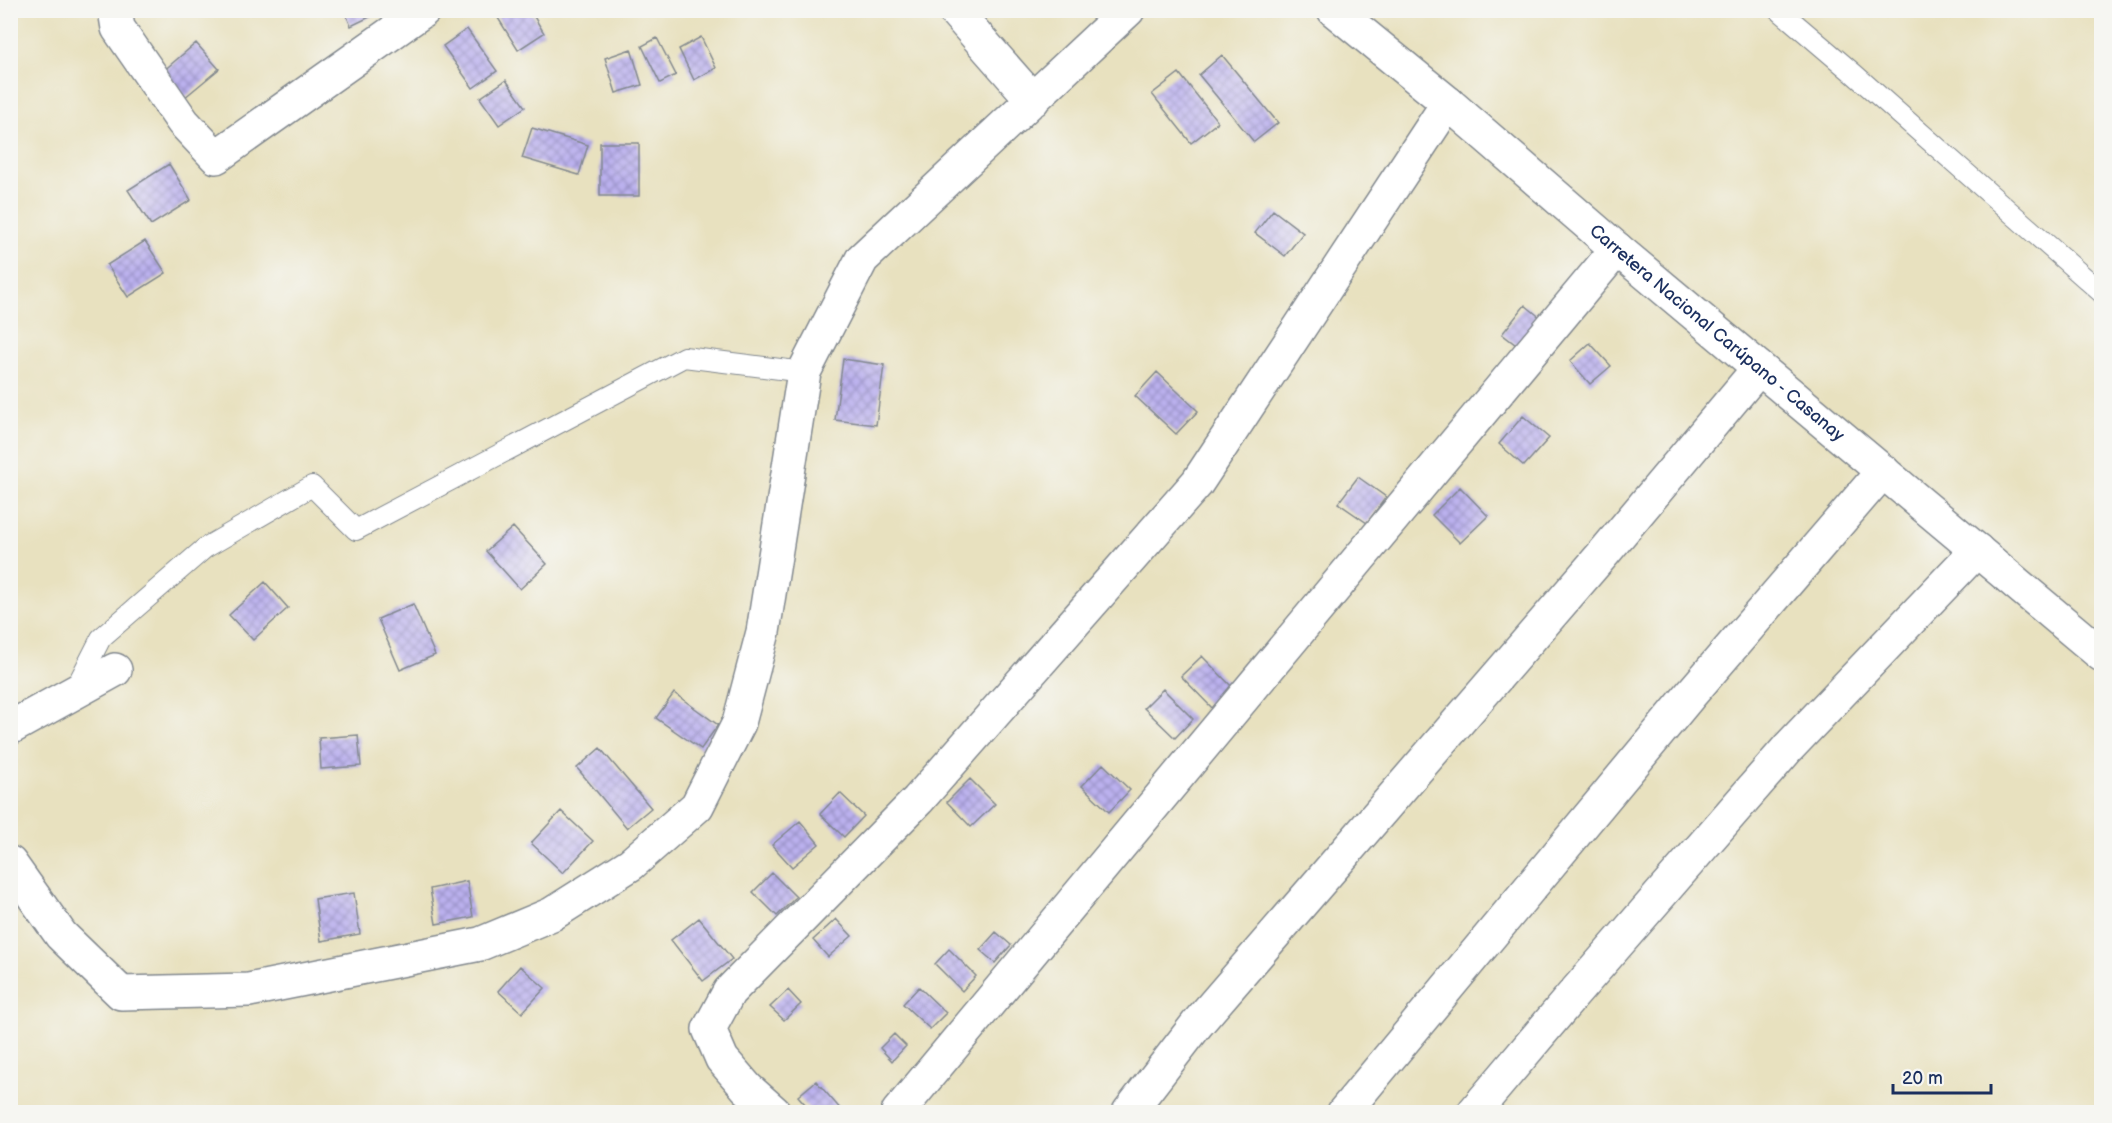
<svg xmlns="http://www.w3.org/2000/svg" width="2112" height="1123" font-family="'Balsamiq Sans',sans-serif">
<style>
.building{fill:url(#building-cross-hatch)}
.lines{fill:none;stroke-linecap:round;stroke-linejoin:round}
.lane-casing{stroke:#82888e;stroke-width:22}
.street-casing{stroke:#82888e;stroke-width:36}
.highway-casing{stroke:#82888e;stroke-width:36}
.lane{stroke:#fff;stroke-width:20}
.street{stroke:#fff;stroke-width:33}
.highway{stroke:#fff;stroke-width:33}
.labels{text-anchor:middle;stroke-width:6;stroke-linejoin:round;paint-order:stroke}
.street-label{font-size:18px;fill:#1b2f5e;stroke:#f6f6f2}
</style>
<defs>
<pattern id="building-cross-hatch" width="8" height="8" patternUnits="userSpaceOnUse" patternTransform="scale(1.5)"><rect width="8" height="8" fill="#bbb1ee"/><path d="M0 0l8 8M0 8l8-8" fill="none" stroke="#9790c4"/></pattern>
</defs>
<rect width="100%" height="100%" fill="#f6f6f2"/>
<filter id="ink" filterUnits="userSpaceOnUse"><feTurbulence type="fractalNoise" baseFrequency=".0167" numOctaves="2"/><feDisplacementMap in="SourceGraphic" scale="12" xChannelSelector="R" yChannelSelector="G"/><feConvolveMatrix kernelMatrix="1 2 1 2 8 2 1 2 1" color-interpolation-filters="sRGB"/></filter>
<filter id="wash" filterUnits="userSpaceOnUse"><feTurbulence type="fractalNoise" baseFrequency=".008" numOctaves="4" result="noise"/><feDisplacementMap in="SourceGraphic" scale="24" xChannelSelector="R" yChannelSelector="G"/><feGaussianBlur stdDeviation="1.35" result="paint"/><feColorMatrix in="noise" values="0 0 0 0 0 0 0 0 0 0 0 0 0 0 0 0 0 1.4 0 .05"/><feComposite in="paint" operator="in"/></filter>
<g filter="url(#wash)">
<rect width="100%" height="100%" fill="#e8e1bf"/>
<g id="blocks">
<!-- building -->
<path class="building" d="M 344,10 L 384,10 L 351,26 Z
M 493,10 L 530,10 L 544,33 L 518,50 Z
M 467,29 L 497,71 L 473,88 L 443,46 Z
M 701,37 L 716,68 L 694,80 L 679,49 Z
M 657,38 L 676,75 L 660,83 L 642,46 Z
M 196,43 L 219,69 L 184,98 L 162,72 Z
M 631,49 L 642,85 L 616,93 L 605,58 Z
M 1222,55 L 1278,123 L 1254,142 L 1199,75 Z
M 1179,73 L 1218,122 L 1191,143 L 1152,94 Z
M 506,80 L 525,107 L 499,125 L 480,98 Z
M 532,128 L 588,145 L 579,175 L 522,158 Z
M 600,143 L 639,143 L 639,196 L 600,196 Z
M 169,164 L 191,200 L 151,225 L 128,190 Z
M 1273,210 L 1303,233 L 1285,256 L 1255,233 Z
M 145,241 L 166,273 L 128,297 L 107,265 Z
M 1525,305 L 1542,319 L 1520,348 L 1502,334 Z
M 1590,343 L 1611,366 L 1590,384 L 1570,361 Z
M 843,359 L 884,365 L 876,425 L 835,420 Z
M 1157,372 L 1198,411 L 1176,434 L 1135,396 Z
M 1523,416 L 1549,438 L 1524,466 L 1499,444 Z
M 1358,477 L 1386,497 L 1367,523 L 1338,503 Z
M 1460,487 L 1488,516 L 1460,543 L 1432,515 Z
M 513,527 L 547,564 L 520,589 L 486,551 Z
M 265,582 L 288,608 L 253,640 L 229,615 Z
M 413,604 L 435,655 L 400,670 L 378,619 Z
M 1202,656 L 1234,689 L 1214,710 L 1181,676 Z
M 1163,689 L 1193,719 L 1175,738 L 1144,708 Z
M 674,693 L 718,725 L 701,749 L 656,718 Z
M 358,735 L 361,766 L 321,769 L 319,738 Z
M 600,748 L 651,808 L 627,828 L 577,768 Z
M 1103,764 L 1130,790 L 1109,812 L 1082,786 Z
M 970,779 L 995,804 L 971,827 L 947,802 Z
M 840,793 L 864,816 L 844,837 L 820,814 Z
M 561,811 L 593,841 L 563,873 L 531,843 Z
M 800,821 L 819,844 L 792,867 L 772,845 Z
M 772,873 L 796,897 L 777,916 L 753,892 Z
M 467,881 L 473,917 L 436,924 L 430,889 Z
M 354,893 L 360,934 L 321,941 L 315,899 Z
M 699,918 L 732,959 L 703,981 L 671,940 Z
M 836,919 L 852,936 L 828,957 L 813,940 Z
M 996,932 L 1011,945 L 995,963 L 980,950 Z
M 949,949 L 976,976 L 962,991 L 935,964 Z
M 520,966 L 545,988 L 522,1013 L 498,991 Z
M 919,987 L 946,1013 L 930,1029 L 903,1004 Z
M 788,990 L 801,1004 L 784,1020 L 770,1007 Z
M 894,1034 L 906,1046 L 892,1061 L 880,1048 Z
M 816,1081 L 843,1112 L 812,1112 L 798,1096 Z"/>
</g>
</g>
<g filter="url(#ink)">
<use href="#blocks" fill-opacity="0" stroke="#82888e" stroke-width="1.5"/>
<g class="lines">
<!-- lane casing -->
<g class="lane-casing">
<path id="lane" d="M 1779,10 L 1853,73 L 2102,293
M 75,689 L 101,638 L 205,548 L 312,486 L 356,530 L 684,357 L 804,372"/>
</g>
<!-- street casing -->
<g class="street-casing">
<path id="street" d="M 115,10 L 118,28 L 183,122 L 216,157 L 424,10
M 954,10 L 1033,100
M 10,728 L 115,670
M 10,863 L 61,935 L 121,993 L 249,990 L 480,944 L 552,914 L 631,864 L 697,806 L 739,723 L 763,632 L 804,372 L 862,259 L 1128,10
M 774,1112 L 747,1088 L 722,1059 L 709,1029 L 729,992 L 918,800 L 1197,483 L 1448,103
M 898,1112 L 1617,249
M 1129,1112 L 1197,1024 L 1604,553 L 1759,368
M 1344,1112 L 1691,694 L 1883,471
M 1474,1112 L 1572,996 L 1788,748 L 1977,550"/>
</g>
<!-- highway casing -->
<g class="highway-casing">
<g id="highway">
<path id="s1" d="M 1334,10 L 1448,103 L 1617,249 L 2102,655"/>
</g>
</g>
<!-- lane -->
<use href="#lane" class="lane"/>
<!-- street -->
<use href="#street" class="street"/>
<!-- highway -->
<use href="#highway" class="highway"/>
</g>
</g>
<g class="labels">
<!-- street labels -->
<g class="street-label">
<text dy="6" stroke="none"><textPath href="#s1" startOffset="501">Carretera Nacional Carúpano - Casanay</textPath></text>
</g>
</g>
<!-- margin -->
<rect width="2112" height="1123" fill="none" stroke="#f6f6f2" stroke-width="36"/>
<!-- scale -->
<path d="M1893 1084v9h98v-9" fill="none" stroke="#1b2f5e" stroke-width="3"/>
<text x="1902" y="1084" font-size="18" fill="#1b2f5e" stroke="#f6f6f2" stroke-width="4.5" paint-order="stroke">20 m</text>
</svg>
